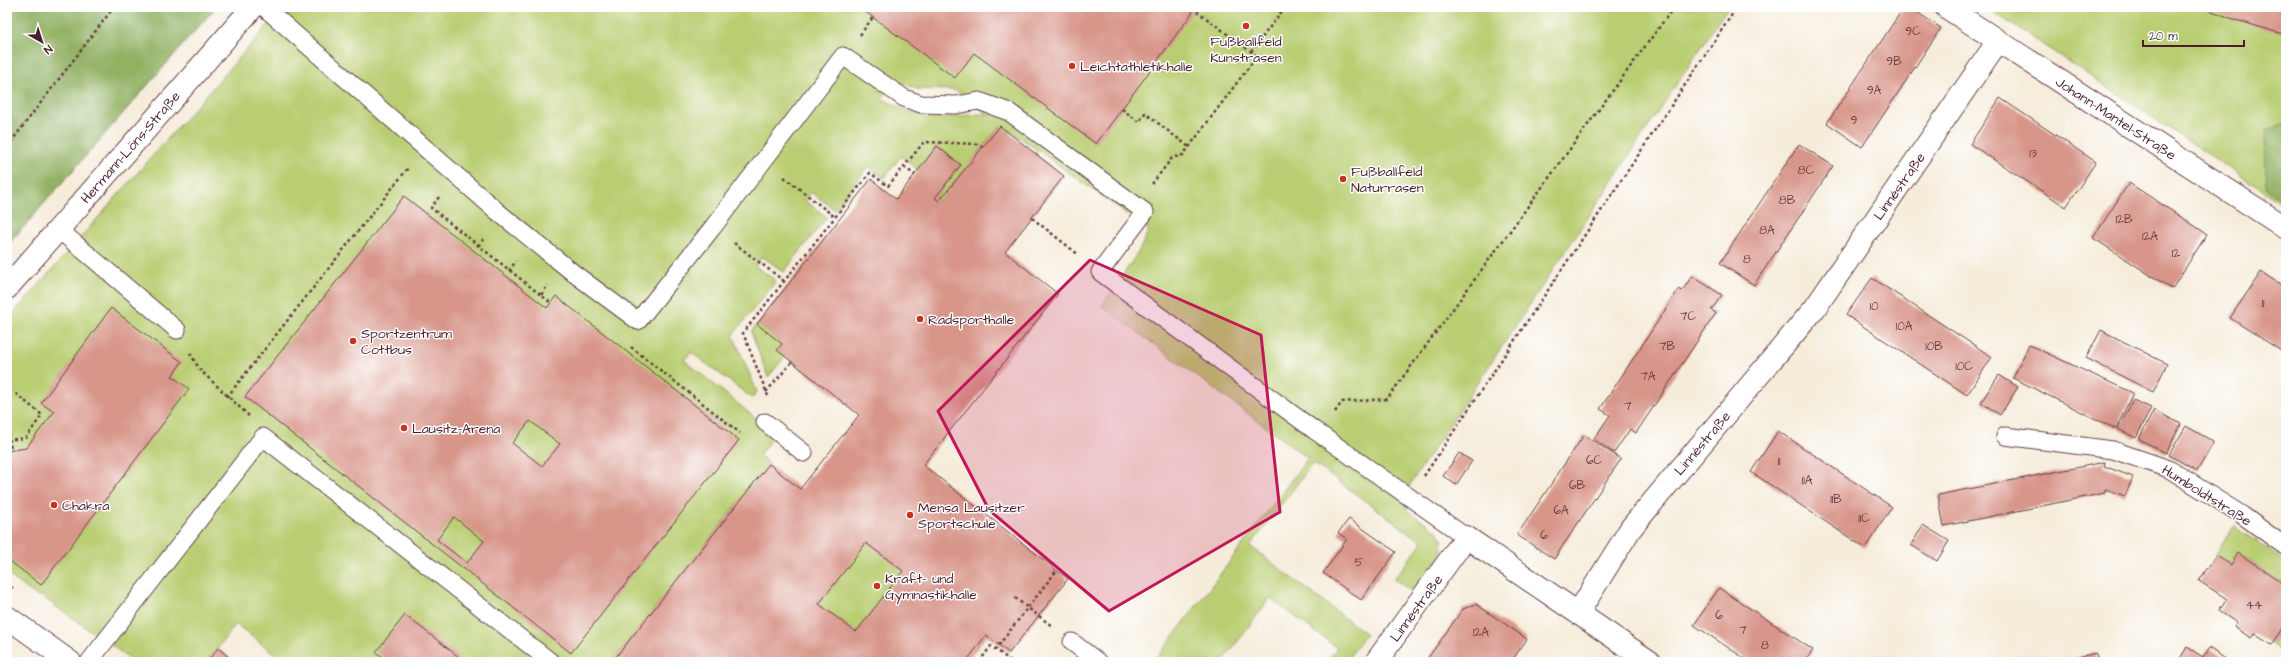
<svg xmlns="http://www.w3.org/2000/svg" width="2293" height="669" font-family="'Architects Daughter',sans-serif">
<style>
.green{fill:#b9ce72;stroke:#82764e;fill-rule:evenodd}
.forest{fill:#92b164;stroke:#6e6848}
.building{fill:#d8968a;fill-rule:evenodd}
.lines{fill:none;stroke-linecap:round;stroke-linejoin:round}
.lane-casing{stroke:#643e45;stroke-width:19}
.street-casing{stroke:#643e45;stroke-width:24}
.path{stroke:#643e45;stroke-width:2.5;stroke-dasharray:3 3;stroke-linecap:butt}
.lane{stroke:#fff;stroke-width:17}
.street{stroke:#fff;stroke-width:22}
.marked{fill:#c2185b;fill-opacity:0.2;stroke:#c2185b;stroke-width:3;stroke-linejoin:round}
.poi-dot{fill:#c8321e;stroke:#fff;stroke-width:1.5}
.labels{text-anchor:middle;stroke-width:3;stroke-linejoin:round;paint-order:stroke}
.number-label{font-size:12px;fill:#6e3d43}
.poi-label{font-size:14px;fill:#4a1f2b;stroke:#fff;text-anchor:start}
.street-label{font-size:14px;fill:#4a1f2b;stroke:#fff}
</style>
<rect width="100%" height="100%" fill="#fff"/>
<filter id="ink" filterUnits="userSpaceOnUse"><feTurbulence type="fractalNoise" baseFrequency=".025" numOctaves="2"/><feDisplacementMap in="SourceGraphic" scale="8" xChannelSelector="R" yChannelSelector="G"/><feConvolveMatrix kernelMatrix="1 2 1 2 8 2 1 2 1" color-interpolation-filters="sRGB"/></filter>
<filter id="wash" filterUnits="userSpaceOnUse"><feTurbulence type="fractalNoise" baseFrequency=".012" numOctaves="4" result="noise"/><feDisplacementMap in="SourceGraphic" scale="16" xChannelSelector="R" yChannelSelector="G"/><feGaussianBlur stdDeviation="0.9" result="paint"/><feColorMatrix in="noise" values="0 0 0 0 0 0 0 0 0 0 0 0 0 0 0 0 0 1.4 0 .05"/><feComposite in="paint" operator="in"/></filter>
<g filter="url(#wash)">
<rect width="100%" height="100%" fill="#f5ecda"/>
<!-- green -->
<path class="green" d="M 284,7 L 1728,7 L 1401,498 L 1407,506 L 1407,510 L 1436,530 L 1443,540 L 1441,556 L 1414,593 L 1394,579 L 1422,542 L 1313,463 L 1250,546 L 1366,634 L 1345,662 L 1327,662 L 1337,648 L 1270,598 L 1222,662 L 1154,662 L 1308,458 L 1102,306 L 1139,251 L 1149,230 L 1011,131 L 1009,133 L 1000,126 L 939,201 L 935,198 L 961,165 L 937,146 L 918,170 L 901,156 L 884,178 L 868,166 L 835,210 L 811,192 L 805,201 L 827,217 L 784,272 L 762,256 L 755,266 L 776,281 L 733,335 L 757,392 L 752,398 L 691,352 L 684,360 L 775,434 L 759,455 L 769,464 L 612,662 L 345,662 L 339,658 L 336,662 L 285,662 L 236,624 L 207,662 L 135,662 L 40,595 L 38,597 L 7,574 L 7,321 ZM 895,80 L 917,89 L 955,90 L 988,114 C 973,114 959,116 944,117 C 922,119 900,109 882,98 Z
M 1986,7 L 2286,7 L 2286,206 Z
M 757,324 L 782,344 L 777,350 L 785,357 L 768,377 L 751,332 Z
M 2233,526 L 2286,562 L 2286,585 L 2239,554 L 2231,565 L 2216,555 Z
M 866,541 L 986,635 L 966,662 L 771,662 Z
M 2286,624 L 2286,655 L 2272,645 Z"/>
<!-- forest -->
<path class="forest" d="M 7,7 L 216,7 L 7,246 Z
M 2286,123 L 2286,202 L 2266,188 L 2265,131 Z"/>
<g id="blocks">
<!-- building -->
<path class="building" d="M 859,7 L 1186,7 L 1193,12 L 1096,144 L 974,53 L 955,78 Z
M 1904,7 L 1909,7 L 1941,28 L 1862,147 L 1827,123 Z
M 2201,7 L 2286,7 L 2286,35 L 2236,20 Z
M 2000,98 L 2096,162 L 2066,207 L 1970,144 Z
M 1000,126 L 1064,176 L 1005,252 L 1058,294 L 923,465 L 1068,579 L 1009,653 L 986,635 L 966,662 L 612,662 L 769,464 L 800,489 L 859,415 L 777,350 L 782,344 L 757,324 L 871,179 L 896,199 L 937,146 L 961,165 L 935,198 L 939,201 ZM 866,543 L 903,571 L 856,632 L 819,604 Z
M 1799,144 L 1833,166 L 1754,285 L 1720,263 Z
M 2129,183 L 2207,234 L 2172,289 L 2093,238 Z
M 404,196 L 547,308 L 556,296 L 739,440 L 571,653 L 245,397 ZM 530,421 L 560,444 L 542,466 L 512,443 ZM 454,517 L 484,541 L 467,563 L 437,540 Z
M 2261,272 L 2286,288 L 2286,354 L 2230,318 Z
M 1692,276 L 1722,295 L 1711,310 L 1716,313 L 1636,433 L 1630,429 L 1614,453 L 1594,439 L 1610,415 L 1600,409 L 1679,289 L 1682,291 Z
M 1872,278 L 1992,357 L 1967,395 L 1846,315 Z
M 111,308 L 182,362 L 172,376 L 189,389 L 41,585 L 7,559 L 7,451 L 26,448 L 54,412 L 41,403 Z
M 2101,330 L 2167,364 L 2153,392 L 2086,358 Z
M 2029,345 L 2133,393 L 2116,429 L 2013,378 Z
M 1999,375 L 2018,387 L 2000,415 L 1981,402 Z
M 2133,400 L 2151,408 L 2136,438 L 2118,429 Z
M 2154,410 L 2181,424 L 2166,453 L 2139,439 Z
M 2186,426 L 2214,442 L 2197,471 L 2169,455 Z
M 1778,431 L 1892,507 L 1865,548 L 1751,472 Z
M 1584,435 L 1621,459 L 1554,559 L 1517,535 Z
M 1459,453 L 1472,461 L 1456,485 L 1443,476 Z
M 2105,462 L 2104,466 L 2133,477 L 2125,496 L 2105,489 L 2105,493 L 1944,526 L 1938,495 Z
M 1349,519 L 1396,552 L 1361,600 L 1323,573 L 1347,539 L 1338,533 Z
M 1923,525 L 1949,541 L 1937,561 L 1911,545 Z
M 2238,553 L 2286,585 L 2286,624 L 2272,645 L 2254,634 L 2251,638 L 2234,627 L 2237,623 L 2219,611 L 2227,599 L 2199,581 L 2216,555 L 2231,565 Z
M 1719,588 L 1813,650 L 1805,662 L 1750,662 L 1694,625 Z
M 1476,604 L 1527,639 L 1511,662 L 1425,662 L 1463,609 Z
M 405,615 L 459,657 L 455,662 L 389,662 L 376,652 Z
M 2187,647 L 2203,657 L 2209,648 L 2227,660 L 2225,662 L 2178,662 Z
M 218,648 L 235,662 L 207,662 Z
M 2096,653 L 2098,662 L 2059,662 L 2059,661 Z"/>
</g>
</g>
<g filter="url(#ink)">
<use href="#blocks" fill-opacity="0" stroke="#643e45" stroke-width="1"/>
<g class="lines">
<!-- lane casing -->
<g class="lane-casing">
<path id="lane" d="M 264,7 L 498,212 L 576,275 L 638,321 L 713,227 L 843,56 L 904,98 L 921,104 L 956,105 L 979,101 L 1009,112 L 1145,212 L 1100,272 L 1314,430 L 1466,537
M 58,229 L 177,330
M 765,422 L 804,453
M 2005,436 L 2113,450 L 2169,469 L 2242,515 L 2286,547
M 1072,642 L 1098,662
M 89,662 L 263,437 L 551,662"/>
</g>
<!-- street casing -->
<g class="street-casing">
<path id="street" d="M 1946,7 L 2286,228
M 7,288 L 253,7
M 1578,613 L 1631,528 L 1815,308 L 1998,41
M 7,617 L 70,662
M 1376,662 L 1466,537 L 1650,662"/>
</g>
<!-- path -->
<path class="path" d="M 860,35 L 873,17
M 1251,52 L 1285,7
M 1122,109 L 1139,122 L 1145,113 L 1189,147
M 7,147 L 114,7
M 904,167 L 915,175
M 784,177 L 835,217
M 1152,184 L 1172,158 L 1183,155 L 1257,56 L 1191,7
M 439,197 L 431,208 L 551,303
M 1032,218 L 1079,255
M 734,243 L 784,281
M 478,246 L 485,237
M 509,271 L 516,261
M 541,295 L 548,285
M 631,347 L 740,433
M 190,353 L 200,370 L 249,416
M 766,392 L 792,362
M 768,396 L 743,333 L 870,173 L 888,186 L 924,142 L 979,144 L 983,147
M 227,397 L 408,168
M 1335,412 L 1342,402 L 1387,399 L 1674,7
M 7,421 L 11,450
M 7,440 L 26,438 L 42,415 L 15,393
M 1424,476 L 1737,7
M 7,584 L 13,588
M 1015,598 L 1052,626
M 995,650 L 1057,570
M 7,661 L 8,662
M 979,662 L 991,646 L 1012,662"/>
<!-- lane -->
<use href="#lane" class="lane"/>
<!-- street -->
<use href="#street" class="street"/>
</g>
</g>
<!-- marked area -->
<path class="marked" d="M 1090,260 L 1261,335 L 1280,512 L 1109,611 L 989,510 L 938,411 Z"/>
<!-- markers -->
<g class="poi-dot">
<circle cx="1246" cy="26" r="4"/>
<circle cx="1072" cy="66" r="4"/>
<circle cx="1343" cy="179" r="4"/>
<circle cx="920" cy="319" r="4"/>
<circle cx="353" cy="341" r="4"/>
<circle cx="404" cy="428" r="4"/>
<circle cx="54" cy="505" r="4"/>
<circle cx="910" cy="515" r="4"/>
<circle cx="877" cy="586" r="4"/>
</g>
<g class="labels">
<!-- number labels -->
<g class="number-label">
<text x="1913" y="35">9C</text>
<text x="1894" y="65">9B</text>
<text x="1874" y="94">9A</text>
<text x="1854" y="124">9</text>
<text x="2033" y="157">13</text>
<text x="1806" y="174">8C</text>
<text x="1787" y="204">8B</text>
<text x="2124" y="223">12B</text>
<text x="1767" y="234">8A</text>
<text x="2150" y="240">12A</text>
<text x="2176" y="257">12</text>
<text x="1747" y="263">8</text>
<text x="2263" y="307">11</text>
<text x="1874" y="310">10</text>
<text x="1688" y="320">7C</text>
<text x="1904" y="330">10A</text>
<text x="1667" y="350">7B</text>
<text x="1934" y="350">10B</text>
<text x="1964" y="370">10C</text>
<text x="1648" y="380">7A</text>
<text x="1628" y="410">7</text>
<text x="1594" y="464">6C</text>
<text x="1779" y="465">11</text>
<text x="1807" y="484">11A</text>
<text x="1577" y="489">6B</text>
<text x="1836" y="503">11B</text>
<text x="1561" y="514">6A</text>
<text x="1864" y="522">11C</text>
<text x="1544" y="539">6</text>
<text x="1359" y="566">5</text>
<text x="2254" y="609">44</text>
<text x="1719" y="619">6</text>
<text x="1743" y="634">7</text>
<text x="1481" y="636">12A</text>
<text x="1765" y="649">8</text>
</g>
<!-- poi labels -->
<g class="poi-label">
<text x="1246" y="46" text-anchor="middle">Fußballfeld<tspan x="1246" dy="16">Kunstrasen</tspan></text>
<text x="1080" y="71">Leichtathletikhalle</text>
<text x="1351" y="176">Fußballfeld<tspan x="1351" dy="16">Naturrasen</tspan></text>
<text x="928" y="324">Radsporthalle</text>
<text x="361" y="338">Sportzentrum<tspan x="361" dy="16">Cottbus</tspan></text>
<text x="412" y="433">Lausitz-Arena</text>
<text x="62" y="510">Chakra</text>
<text x="918" y="512">Mensa Lausitzer<tspan x="918" dy="16">Sportschule</tspan></text>
<text x="885" y="583">Kraft- und<tspan x="885" dy="16">Gymnastikhalle</tspan></text>
</g>
<!-- street labels -->
<g class="street-label">
<text transform="translate(2116 118) rotate(33)" y="5">Johann-Mantel-Straße</text>
<text transform="translate(130 147) rotate(-49)" y="5">Hermann-Löns-Straße</text>
<text transform="translate(1899 186) rotate(-55)" y="5">Linnéstraße</text>
<text transform="translate(1702 443) rotate(-50)" y="5">Linnéstraße</text>
<text transform="translate(2207 495) rotate(32)" y="5">Humboldtstraße</text>
<text transform="translate(1416 608) rotate(-54)" y="5">Linnéstraße</text>
</g>
</g>
<!-- margin -->
<rect width="2293" height="669" fill="none" stroke="#fff" stroke-width="24"/>
<!-- north arrow -->
<g transform="translate(42 42) rotate(141)" stroke="#ffffff" stroke-width="3" paint-order="stroke">
<path d="M0-3L7 15L0 10L-7 15Z" fill="#4a1f2b"/>
<text y="-6" font-size="11" font-weight="bold" text-anchor="middle" fill="#4a1f2b">N</text>
</g>
<!-- scale -->
<path d="M2143 40v6h101v-6" fill="none" stroke="#4a1f2b" stroke-width="2"/>
<text x="2149" y="40" font-size="12" fill="#4a1f2b" stroke="#ffffff" stroke-width="3" paint-order="stroke">20 m</text>
</svg>
